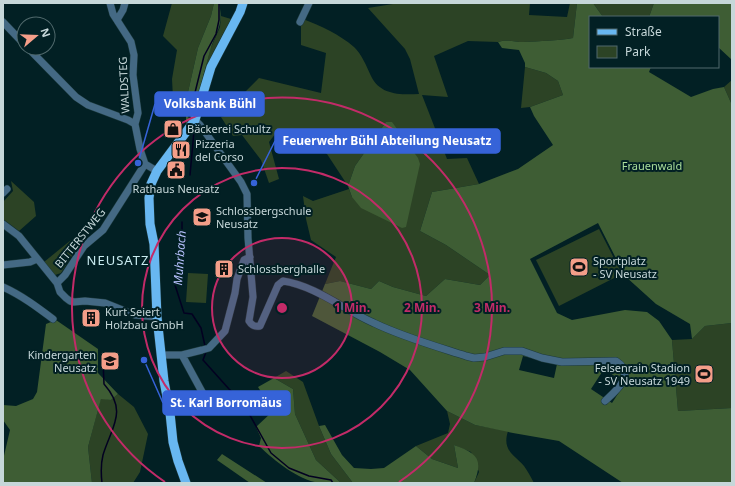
<svg xmlns="http://www.w3.org/2000/svg" width="735" height="486" font-family="'Noto Sans',sans-serif">
<style>
.green{fill:#2c4325}
.forest{fill:#3e5d34;fill-rule:evenodd}
.lines{fill:none;stroke-linecap:round;stroke-linejoin:round}
.stream{stroke:#030021;stroke-width:1.5}
.minor-casing{stroke:#1d3a3d;stroke-width:8}
.major-casing{stroke:#1d3a3d;stroke-width:10}
.minor{stroke:#446984;stroke-width:7}
.major{stroke:#68b7f1;stroke-width:9}
.ring{fill:none;stroke:#c22b68;stroke-width:2}
.labels{text-anchor:middle;stroke-width:4;stroke-linejoin:round;paint-order:stroke}
.street-label{font-size:11px;fill:#c6d7d9;stroke:#022024}
.poi-label{font-size:11px;fill:#c6d7d9;stroke:#022024;text-anchor:start}
.park-label{font-size:11px;fill:#aadd9a;stroke:#022024}
.water-label{font-size:12px;font-style:italic;fill:#b5bffa;stroke:#022024}
.quarter-label{font-size:13px;letter-spacing:1px;fill:#c9ebf0;stroke:#022024}
.centre{fill:#c22b68;stroke:#022024;stroke-width:2}
.ring-label{font-size:12px;text-anchor:middle;font-weight:bold;fill:#c22b68;stroke:#022024;stroke-width:4;stroke-linejoin:round;paint-order:stroke}
.leader{fill:none;stroke:#3663d8;stroke-width:1.5}
.callout-dot{fill:#3663d8;stroke:#022024;stroke-width:1.5}
.callout{fill:#3663d8;stroke:#3663d8;stroke-width:1.5}
.callout-label{font-size:12px;text-anchor:middle;font-weight:bold;fill:#fff}
</style>
<rect width="100%" height="100%" fill="#022024"/>
<!-- green -->
<path class="green" d="M 172,3 L 214,3 L 211,16 L 198,48 L 186,101 L 173,98 L 172,79 L 177,50 L 163,36 Z
M 399,3 L 530,3 L 529,15 L 567,17 L 570,3 L 577,3 L 573,38 C 557,41 540,41 523,42 C 515,42 506,39 498,42 L 468,41 L 434,56 L 448,97 L 422,95 L 447,159 L 467,158 L 479,184 L 432,192 L 420,231 L 446,245 L 490,275 L 480,285 L 445,279 L 426,296 L 393,287 L 379,281 L 371,289 L 340,281 L 325,284 L 336,257 L 311,240 L 306,219 L 303,196 L 313,201 L 349,189 L 352,197 L 386,122 L 355,166 L 348,186 L 327,154 L 289,131 L 276,133 L 269,142 L 279,179 L 269,183 L 261,160 L 242,135 L 233,136 L 221,117 L 243,111 L 243,94 L 259,78 L 321,93 L 326,53 L 301,45 L 301,22 L 303,19 C 321,26 339,34 354,47 C 362,55 366,65 371,76 C 380,95 400,95 419,94 L 410,59 L 405,49 L 368,8 Z
M 593,3 L 654,3 L 649,17 L 603,17 Z
M 221,16 L 231,19 L 215,49 L 204,74 L 210,50 L 220,27 Z
M 525,67 L 546,73 L 558,81 L 563,95 L 530,107 L 521,108 Z
M 732,80 L 732,105 L 724,87 Z
M 11,181 L 34,202 L 36,216 L 19,231 L 3,219 L 3,202 L 13,191 Z
M 599,229 L 622,274 L 559,306 L 536,260 Z
M 71,240 L 79,250 L 75,255 L 73,254 L 61,273 L 55,275 L 52,273 L 44,262 Z
M 188,273 L 208,274 L 206,303 L 186,302 Z
M 732,323 L 732,408 L 678,411 L 672,340 L 692,339 L 705,326 Z
M 286,371 L 303,382 L 319,426 L 331,454 L 353,483 L 341,483 L 316,460 L 295,414 L 293,389 L 274,378 Z
M 118,394 L 134,407 L 148,434 L 140,472 L 133,483 L 92,483 L 88,447 L 101,398 L 111,400 Z
M 447,411 L 475,425 L 508,431 C 502,450 513,454 524,466 C 528,472 531,477 534,483 L 474,483 L 479,472 L 471,452 L 454,445 L 458,468 L 432,459 L 416,446 L 448,433 L 450,424 Z"/>
<!-- forest -->
<path class="forest" d="M 214,3 L 219,3 C 224,27 216,30 210,51 C 204,72 199,94 192,115 L 186,124 L 186,101 L 198,48 L 211,16 Z
M 577,3 L 593,3 L 603,17 L 590,17 L 590,67 L 651,67 L 649,72 L 691,97 L 713,89 L 724,87 L 732,105 L 732,323 L 705,326 L 692,339 L 690,324 L 656,304 L 625,276 L 598,223 L 530,259 L 557,313 L 572,320 L 625,310 L 647,312 L 659,321 L 672,340 L 678,411 L 732,408 L 732,483 L 623,483 L 559,441 L 513,433 L 475,425 L 447,411 L 410,370 L 380,352 L 312,316 L 325,284 L 340,281 L 371,289 L 379,281 L 393,287 L 426,296 L 445,279 L 480,285 L 490,275 L 446,245 L 420,231 L 432,192 L 479,184 L 518,169 L 553,145 L 534,116 L 530,107 L 563,95 L 558,81 L 546,73 L 525,67 L 525,63 L 519,50 L 502,48 L 498,42 C 506,39 515,42 523,42 C 540,41 557,41 573,38 ZM 523,356 L 557,364 L 554,378 L 519,370 ZM 604,369 L 625,383 L 612,403 L 591,389 Z
M 654,3 L 732,3 L 732,60 L 718,47 L 718,17 L 649,17 Z
M 386,122 L 392,122 L 418,158 L 420,164 L 406,227 L 402,228 L 361,208 L 352,197 L 348,186 L 355,166 Z
M 56,320 L 98,349 L 98,373 L 118,394 L 111,400 L 101,399 L 88,447 L 92,483 L 3,483 L 3,460 L 10,430 L 3,420 L 3,405 L 16,406 L 33,399 L 37,392 L 46,324 Z
M 274,378 L 293,389 L 295,414 L 316,460 L 341,483 C 334,483 326,484 319,483 C 297,479 275,461 259,446 L 261,438 L 256,427 L 273,411 L 258,387 Z
M 325,425 L 342,455 L 354,468 L 371,469 L 384,468 L 416,446 L 432,459 L 458,468 L 454,445 C 476,453 484,458 474,483 L 353,483 L 331,454 L 319,426 Z
M 222,454 L 267,483 L 250,483 L 217,460 Z"/>
<g class="lines">
<!-- stream -->
<path class="stream" d="M 189,117 L 204,56 L 216,34 L 219,20 L 219,3
M 190,175 L 194,131
M 182,222 L 182,259 L 175,285 L 184,313 L 192,314 L 201,328 L 205,346
M 206,352 L 203,360 L 229,389 L 242,401 L 271,453 L 289,468 L 309,476 L 331,480 L 333,483
M 102,483 C 101,474 101,463 103,455 C 112,426 128,411 104,384 L 103,360"/>
<!-- minor casing -->
<g class="minor-casing">
<path id="minor" d="M 110,3 L 113,14 L 131,42 L 134,55 L 133,75 L 138,113 L 135,124 L 140,149 L 145,164 L 157,171
M 117,20 L 123,10 L 125,3
M 3,22 L 24,44
M 300,22 L 309,3
M 28,48 L 76,97 L 88,105 L 128,120 L 135,124
M 195,120 L 200,125 L 241,182 L 247,194 L 248,238 L 253,297 L 249,321 C 252,326 255,327 260,326 L 278,285 L 283,281 C 316,286 344,310 374,323 C 403,337 435,346 466,356 L 474,358 L 485,357 L 504,351 L 522,351 L 542,358 L 562,362 L 616,361 C 636,374 617,390 605,401
M 3,193 L 7,189
M 3,224 L 19,236 L 57,283 L 60,292 L 66,298 L 70,301 L 74,302 L 85,301 L 105,303 L 135,315 L 157,317
M 3,265 L 30,262 L 37,259
M 57,283 L 65,275 L 84,246 L 103,230 L 145,164
M 3,287 C 21,295 37,307 53,319
M 162,355 L 182,355 L 202,350 L 209,348 L 225,331 L 235,293 L 237,279 L 244,260 L 250,257
M 182,355 L 207,401 L 218,411"/>
</g>
<!-- major casing -->
<g class="major-casing">
<path id="major" d="M 186,483 L 178,461 L 173,442 L 170,413 L 164,381 L 157,317 L 154,244 L 150,224 L 149,198 L 151,184 L 157,171 L 195,120 L 211,67 L 240,12 L 243,3"/>
</g>
<!-- minor -->
<use href="#minor" class="minor"/>
<!-- major -->
<use href="#major" class="major"/>
</g>
<!-- distance rings -->
<circle cx="282" cy="308" r="70" fill="#c22b68" fill-opacity=".12"/>
<g class="ring">
<circle cx="282" cy="308" r="70"/>
<circle cx="282" cy="308" r="140"/>
<path d="M165 482A210 210 0 1 1 399 482"/>
</g>
<!-- icons -->
<defs>
<g id="shop-square" transform="scale(1)"><rect x="-9" y="-9" width="18" height="18" rx="4" fill="#f49e89" stroke="#022024"/><path d="M-5-2.5h2.3a2.7 3.5 0 0 1 5.4 0H5L5.5 6h-11ZM-1.5-2.5h3a1.5 2.3 0 0 0-3 0Z" fill="#111"/></g>
<g id="restaurant-square" transform="scale(1)"><rect x="-9" y="-9" width="18" height="18" rx="4" fill="#f49e89" stroke="#022024"/><path d="M-5-6h1v4h1v-4h1v4h1v-4h1v5L-1.5 .5V6h-2V.5L-5-1ZM5-6V6H3V1.5H1.5Q1.5-4 5-6Z" fill="#111"/></g>
<g id="civic-square" transform="scale(1)"><rect x="-9" y="-9" width="18" height="18" rx="4" fill="#f49e89" stroke="#022024"/><path d="M-.6-6.5H3V-4.5H.6V-3L4-1V1h2V6H-6V1h2V-1L-.6-3ZM-1.2 2.5V6h2.4V2.5Z" fill="#111"/></g>
<g id="school-square" transform="scale(1)"><rect x="-9" y="-9" width="18" height="18" rx="4" fill="#f49e89" stroke="#022024"/><path d="M0-5L7-2L0 1L-7-2ZM-4 1L0 2.5L4 1V4Q0 6-4 4Z" fill="#111"/></g>
<g id="stadium-square" transform="scale(1)"><rect x="-9" y="-9" width="18" height="18" rx="4" fill="#f49e89" stroke="#022024"/><path d="M0-5a6.5 5 0 1 0 0 10a6.5 5 0 1 0 0-10ZM-3.5-1.8h7v3.6h-7Z" fill="#111"/></g>
<g id="building-square" transform="scale(1)"><rect x="-9" y="-9" width="18" height="18" rx="4" fill="#f49e89" stroke="#022024"/><path d="M-4-6H4V6H1V3H-1V6H-4ZM-2.5-4.3h1.7v1.8h-1.7ZM.8-4.3h1.7v1.8H.8ZM-2.5-1h1.7V.8h-1.7ZM.8-1h1.7V.8H.8Z" fill="#111"/></g>
</defs>
<g fill-rule="evenodd">
<use href="#shop-square" x="173" y="129"/>
<use href="#restaurant-square" x="181" y="150"/>
<use href="#civic-square" x="176" y="170"/>
<use href="#school-square" x="202" y="217"/>
<use href="#stadium-square" x="579" y="267"/>
<use href="#building-square" x="224" y="269"/>
<use href="#building-square" x="91" y="318"/>
<use href="#school-square" x="110" y="361"/>
<use href="#stadium-square" x="704" y="374"/>
</g>
<g class="labels">
<!-- street labels -->
<g class="street-label">
<text transform="translate(124 85) rotate(-93)" y="4">WALDSTEG</text>
<text transform="translate(80 238) rotate(-51)" y="4">BITTERSTWEG</text>
</g>
<!-- poi labels -->
<g class="poi-label">
<text x="187" y="133">Bäckerei Schultz</text>
<text x="195" y="148">Pizzeria<tspan x="195" dy="13">del Corso</tspan></text>
<text x="176" y="193" text-anchor="middle">Rathaus Neusatz</text>
<text x="216" y="215">Schlossbergschule<tspan x="216" dy="13">Neusatz</tspan></text>
<text x="593" y="265">Sportplatz<tspan x="593" dy="13">- SV Neusatz</tspan></text>
<text x="238" y="273">Schlossberghalle</text>
<text x="105" y="316">Kurt Seiert<tspan x="105" dy="13">Holzbau GmbH</tspan></text>
<text x="96" y="359" text-anchor="end">Kindergarten<tspan x="96" dy="13">Neusatz</tspan></text>
<text x="690" y="372" text-anchor="end">Felsenrain Stadion<tspan x="690" dy="13">- SV Neusatz 1949</tspan></text>
</g>
<!-- park labels -->
<g class="park-label">
<text x="652" y="170">Frauenwald</text>
</g>
<!-- water labels -->
<g class="water-label">
<text transform="translate(180 258) rotate(-86)" y="4">Muhrbach</text>
</g>
<!-- quarter labels -->
<g class="quarter-label">
<text x="118" y="265">NEUSATZ</text>
</g>
</g>
<circle cx="282" cy="308" r="6" class="centre"/>
<g class="ring-label">
<text x="352" y="312">1 Min.</text>
<text x="422" y="312">2 Min.</text>
<text x="492" y="312">3 Min.</text>
</g>
<!-- callouts -->
<path class="leader" d="M138 163L155 104M254 183L275 141M144 360L163 403"/>
<g class="callout-dot">
<circle cx="138" cy="163" r="4"/>
<circle cx="254" cy="183" r="4"/>
<circle cx="144" cy="360" r="4"/>
</g>
<g class="callout">
<rect x="155" y="92" width="109" height="24" rx="4"/>
<rect x="275" y="129" width="225" height="24" rx="4"/>
<rect x="163" y="391" width="127" height="24" rx="4"/>
</g>
<g class="callout-label">
<text x="210" y="108">Volksbank Bühl</text>
<text x="387" y="145">Feuerwehr Bühl Abteilung Neusatz</text>
<text x="226" y="407">St. Karl Borromäus</text>
</g>
<!-- border -->
<rect width="735" height="486" fill="none" stroke="#c6d7d9" stroke-width="8"/>
<!-- legend -->
<rect x="589" y="16" width="130" height="52" fill="#022024" stroke="#50696c"/>
<rect x="597" y="29" width="20" height="6" fill="#68b7f1" stroke="#50696c"/>
<text x="625" y="36" font-size="12" fill="#c6d7d9">Straße</text>
<rect x="597" y="46" width="20" height="12" fill="#2c4325" stroke="#50696c"/>
<text x="625" y="56" font-size="12" fill="#c6d7d9">Park</text>
<!-- north arrow -->
<g transform="translate(36 36) rotate(71)"><circle r="19" fill="#022024" stroke="#50696c"/>
<path d="M0-3L7 15L0 10L-7 15Z" fill="#f49e89"/>
<text y="-6" font-size="11" font-weight="bold" text-anchor="middle" fill="#c6d7d9">N</text>
</g>
</svg>
